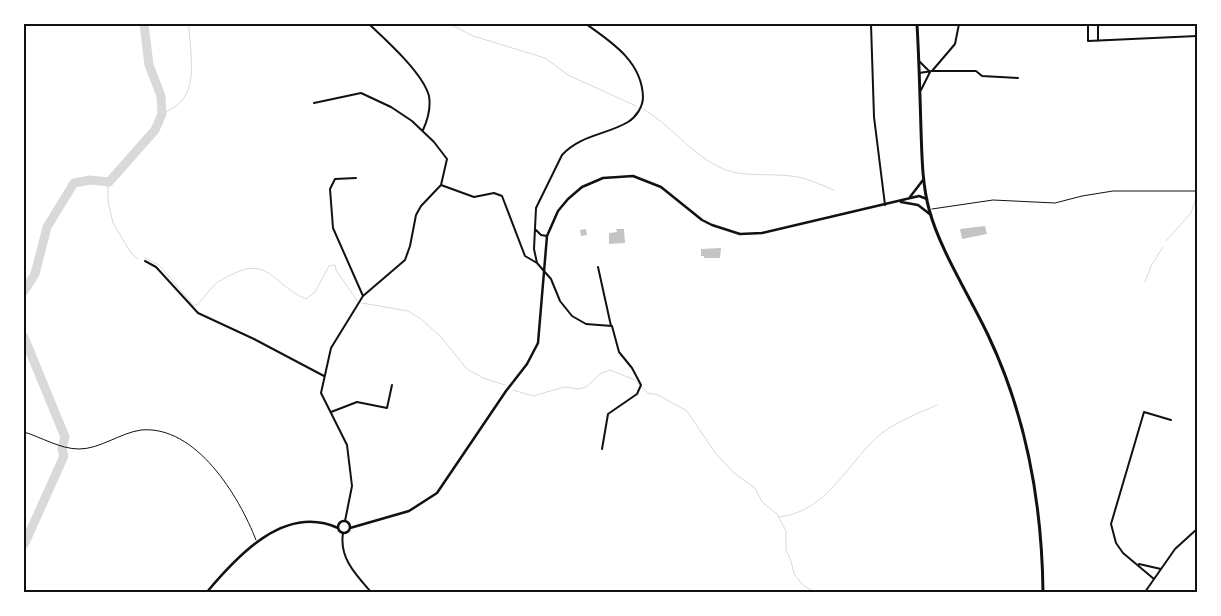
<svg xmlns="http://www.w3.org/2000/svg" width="1221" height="616" font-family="Inter,sans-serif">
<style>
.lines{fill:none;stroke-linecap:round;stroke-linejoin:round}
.stream{stroke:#d9d9d9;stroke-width:1}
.river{stroke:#d9d9d9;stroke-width:9}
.building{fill:#c4c4c4}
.path{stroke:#111;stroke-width:1}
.minor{stroke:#111;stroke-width:2}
.tertiary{stroke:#111;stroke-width:2.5}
.primary{stroke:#111;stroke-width:3}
.neatline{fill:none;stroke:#111;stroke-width:2}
</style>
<rect width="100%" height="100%" fill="#fff"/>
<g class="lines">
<!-- stream -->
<path class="stream" d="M 450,24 L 473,36 L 545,58 L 568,75 L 636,106
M 643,109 C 671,125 690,153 719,167 C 741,178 767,173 791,176 C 805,177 821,185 834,190
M 162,114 C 170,110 179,105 184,98 C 197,80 189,44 189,24
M 108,182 L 108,201 L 113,223 L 131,253 L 138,259
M 1166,241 L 1191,213 L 1197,195
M 145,258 L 159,265 L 194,306 C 203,302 209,288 218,282 C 270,250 267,282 306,299 L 315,292 L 329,266 L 335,265 L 336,270 L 358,302
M 1145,282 L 1151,266 L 1163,247
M 362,303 L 408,311 L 421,319 L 441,337 L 467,369 L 483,378 L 505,385
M 513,390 L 533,396 L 564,387 L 579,389 L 586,387 L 600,374 L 610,370 L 635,380 L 648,393 L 658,395 L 687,411 L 716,454 L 734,473 L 755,488 L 762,502 L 777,514 L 786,531 L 786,550 L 791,561 L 794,574 L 804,586 L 815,592
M 779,517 C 828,512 847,462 882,433 C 898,421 919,413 937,405"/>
<!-- river -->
<path class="river" d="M 24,291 L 35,274 L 47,227 L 74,183 L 90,180 L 109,182 L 155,130 L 162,114 L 161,96 L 149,65 L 144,24
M 24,337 L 65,437 L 62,449 L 64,456 L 24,545"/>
</g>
<!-- building -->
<path class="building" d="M 985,226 L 987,234 L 962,239 L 960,229 Z
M 586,229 L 587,235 L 581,236 L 580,230 Z
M 616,229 L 624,229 L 625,243 L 609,244 L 609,233 L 617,232 Z
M 721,248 L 720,258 L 704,258 L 704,256 L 701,256 L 701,249 Z"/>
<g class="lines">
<!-- path -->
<path class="path" d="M 932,209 L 993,200 L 1055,203 L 1082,196 L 1113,191 L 1197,191
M 24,432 C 41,437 60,449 79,449 C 100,449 120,433 141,430 C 196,425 239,496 256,540"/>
<!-- minor -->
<path class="minor" d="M 369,24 C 386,40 423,73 429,96 C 431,108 428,119 423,130
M 586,24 C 613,43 642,62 643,97 C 643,107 636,117 628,122 C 606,135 580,135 562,155 L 536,208 L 534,249 L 537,263 L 551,279 L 560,301 L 572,316 L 586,324 L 612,326 L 619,352 L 632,368 L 641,385 L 637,394 L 608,414 L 602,449
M 871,24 L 874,117 L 885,205
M 959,24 L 965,24
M 1088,24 L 1088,41 L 1197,36
M 1098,24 L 1098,41
M 919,61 L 930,72
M 932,71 L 976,71 L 982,76 L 1018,78
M 919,73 L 932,71 L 955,44 L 959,24
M 921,90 L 930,72
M 314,103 L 361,93 L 391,107 L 412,121 L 434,142 L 447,159 L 441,185
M 356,178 L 335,179 L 330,189 L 333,228 L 363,296
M 441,185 L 474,197 L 494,193 L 502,196 L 525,256 L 537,263
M 535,229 L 541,235 L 547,236
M 145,261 L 156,267 L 198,313 L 254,339 L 324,376
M 598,267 L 611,326
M 331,412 L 357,402 L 387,408 L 392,385
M 345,521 L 352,486 L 347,445 L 321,393 L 331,348 L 363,296 L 405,260 L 410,246 L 416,215 L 421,206 L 441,185
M 343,533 C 339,558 356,575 371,592
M 1139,564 L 1161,569
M 1154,579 L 1123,553 L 1116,543 L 1111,524 L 1144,412 L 1171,420
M 1145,592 L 1175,549 L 1197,529"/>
<!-- tertiary -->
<path class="tertiary" d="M 910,197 L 923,180
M 901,202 L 918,205 L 931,215
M338 527a6 6 0 1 1 12 0a6 6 0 1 1-12 0Z
M 350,528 L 409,511 L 437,493 L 506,391 L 527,364 L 538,343 L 547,236 L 558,211 L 568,199 L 582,187 L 603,178 L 633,176 L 661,187 L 702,220 L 712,225 L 740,234 L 762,233 L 919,196 L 927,199
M 207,592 C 238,555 285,504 338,528"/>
<!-- primary -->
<path class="primary" d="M 917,24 C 919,59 920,94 921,130 C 922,156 922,183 929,209 C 939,248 970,297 988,335 C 1026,415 1042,505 1043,592"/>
</g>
<!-- border -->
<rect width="1221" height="616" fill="none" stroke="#ffffff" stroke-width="50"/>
<rect x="25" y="25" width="1171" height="566" class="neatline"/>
</svg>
